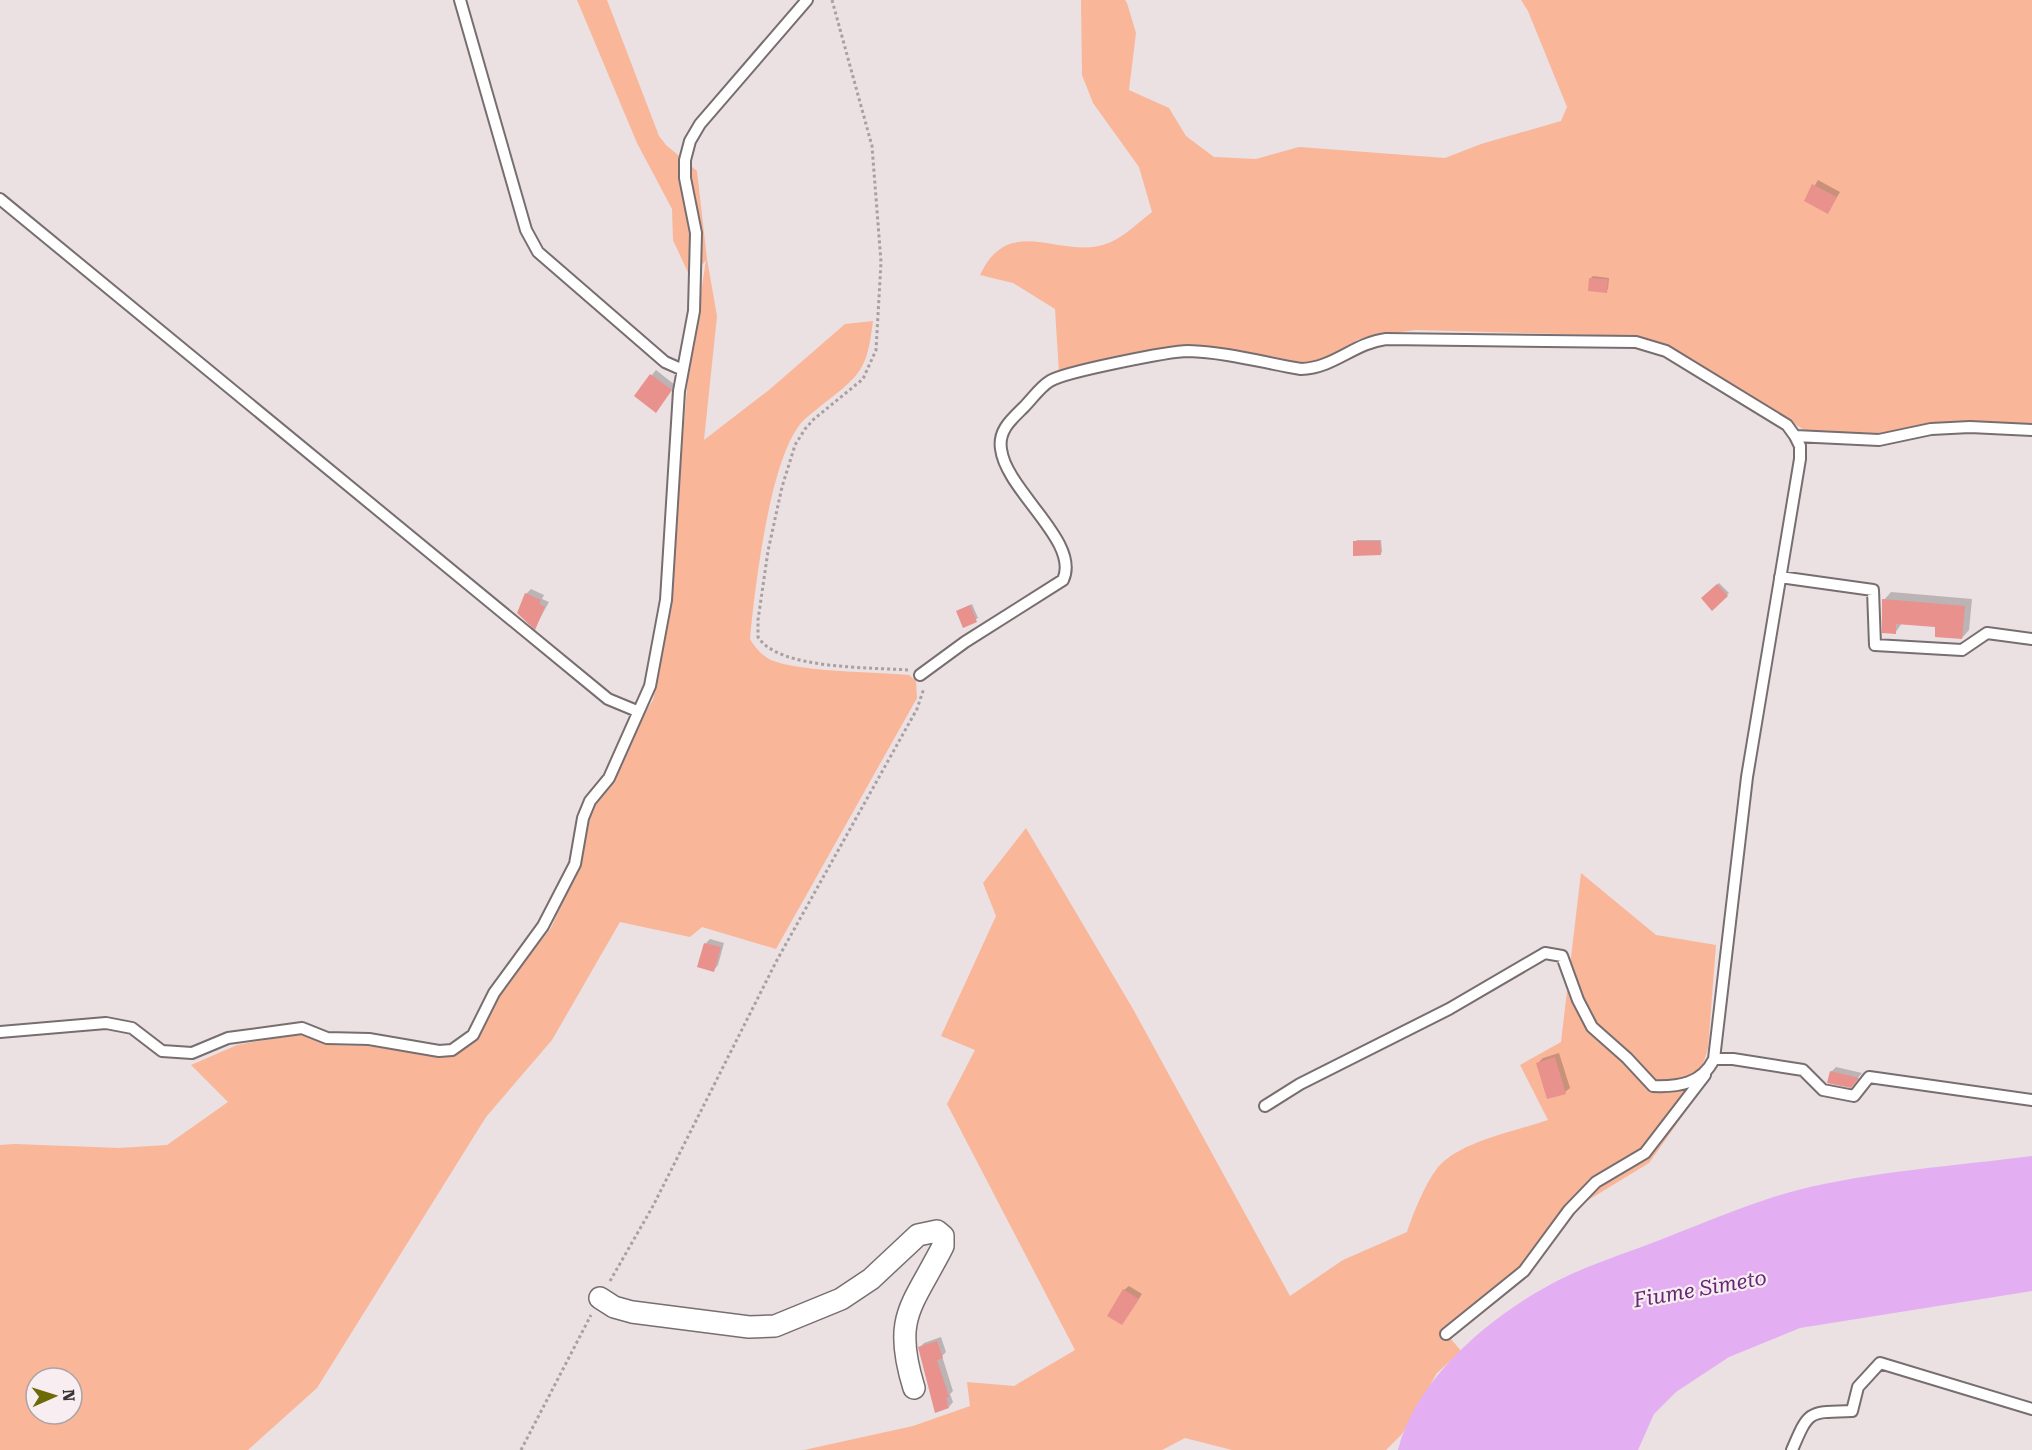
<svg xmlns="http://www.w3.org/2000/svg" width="2032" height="1450" font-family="'Roboto Serif',serif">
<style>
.green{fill:#f9b699;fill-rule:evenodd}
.water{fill:#e3aff2}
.shadow{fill:#0003}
.building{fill:#e8918d}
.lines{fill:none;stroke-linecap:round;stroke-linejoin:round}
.service-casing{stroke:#776e70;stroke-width:14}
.minor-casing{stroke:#776e70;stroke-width:24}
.path{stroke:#a8a0a1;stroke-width:3;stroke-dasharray:3 3;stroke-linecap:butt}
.service{stroke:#fff;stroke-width:10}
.minor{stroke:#fff;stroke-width:21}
.labels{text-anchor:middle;stroke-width:4.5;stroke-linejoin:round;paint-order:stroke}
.water-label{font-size:21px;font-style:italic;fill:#642875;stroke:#f8edf0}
</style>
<rect width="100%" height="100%" fill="#ebe0e2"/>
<!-- green -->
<path class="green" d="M 577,0 L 607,0 L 659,136 L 666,145 L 697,171 L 707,259 L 717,316 L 704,440 L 769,390 L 845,324 L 873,321 C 867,370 861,375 822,405 C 814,412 804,418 798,427 C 769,468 755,586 750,639 C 755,647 760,654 769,659 C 794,672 877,672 909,675 L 916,681 L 917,698 L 776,949 L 702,927 L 690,937 L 620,922 L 552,1040 L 486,1117 L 317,1388 L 248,1450 L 0,1450 L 0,1145 L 15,1144 L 119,1148 L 167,1145 L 228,1102 L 191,1065 L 237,1045 L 298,1034 L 330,1045 L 367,1046 L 437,1056 L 453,1055 L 467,1047 L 478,1034 L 498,995 L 551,928 L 579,866 L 593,804 L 615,777 L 635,728 L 653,700 L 672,603 L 677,505 L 688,377 L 706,260 L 691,279 L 673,240 L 672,209 L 637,143 ZM 36,1378 L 72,1378 L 72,1414 L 36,1414 Z
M 1081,0 L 1125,0 L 1127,3 L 1136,33 L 1129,90 L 1169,108 L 1186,136 L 1214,157 L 1256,159 L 1299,147 L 1445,158 L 1481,144 L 1561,121 L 1567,107 L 1528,11 L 1521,0 L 2032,0 L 2032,424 L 1970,422 L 1879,435 L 1806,431 L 1667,345 L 1637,336 L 1416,330 L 1369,336 L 1357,340 L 1337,356 L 1315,364 L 1207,349 L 1059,373 L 1055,309 L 1013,283 L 980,275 C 1011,209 1064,264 1111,242 C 1125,236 1140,221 1152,212 L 1139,167 L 1093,103 L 1082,75 Z
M 1026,828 L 1133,1009 L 1290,1296 L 1343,1260 L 1407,1232 C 1413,1214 1427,1179 1440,1165 C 1463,1141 1516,1131 1548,1120 L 1520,1065 L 1561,1042 L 1581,873 L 1656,935 L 1716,945 L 1708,1048 L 1702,1068 L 1715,1070 L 1649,1163 L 1580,1205 L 1526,1277 L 1451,1339 L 1461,1351 L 1437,1373 L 1402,1434 L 1386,1450 L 1232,1450 L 1185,1438 L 1162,1450 L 804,1450 L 913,1426 L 970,1406 L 967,1382 L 1014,1386 L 1075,1350 L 947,1104 L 975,1050 L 941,1036 L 996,916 L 983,883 Z"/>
<!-- water -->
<path class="water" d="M 2032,1156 L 2032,1291 L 1800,1328 L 1729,1357 L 1676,1392 L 1654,1414 L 1638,1450 L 1398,1450 C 1416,1377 1494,1313 1559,1280 C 1593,1263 1630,1252 1665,1238 C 1709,1221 1752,1202 1798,1190 C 1874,1171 1955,1166 2032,1156 Z"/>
<!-- shadow -->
<path class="shadow" d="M 1818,180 L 1840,192 L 1828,212 L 1806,200 Z
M 1593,276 L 1609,278 L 1608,289 L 1606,291 L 1591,278 Z
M 656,370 L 675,385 L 660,406 L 636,395 Z
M 1357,540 L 1381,540 L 1382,552 L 1380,554 L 1355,542 Z
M 1719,583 L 1729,593 L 1712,609 L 1703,598 Z
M 531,589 L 544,595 L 542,599 L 549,602 L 535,627 L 526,594 Z
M 1891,592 L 1972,599 L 1969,630 L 1962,638 L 1937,626 L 1902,623 L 1895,633 L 1884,600 Z
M 972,604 L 978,618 L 964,626 L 959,610 Z
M 710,939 L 724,943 L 718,965 L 714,970 L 706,943 Z
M 1559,1053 L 1570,1088 L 1565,1092 L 1538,1063 L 1543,1058 Z
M 1836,1067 L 1862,1073 L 1855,1081 L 1831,1072 Z
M 1129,1286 L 1142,1294 L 1122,1324 L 1124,1290 Z
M 941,1337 L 946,1352 L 942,1356 L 953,1391 L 950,1394 L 953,1402 L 949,1407 L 920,1347 L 924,1343 Z"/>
<!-- building -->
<path class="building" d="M 1812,184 L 1837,197 L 1828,214 L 1804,201 Z
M 1589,278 L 1608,279 L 1607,293 L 1588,291 Z
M 650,374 L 672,390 L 656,413 L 634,396 Z
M 1353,541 L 1380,541 L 1381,555 L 1353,556 Z
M 1717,584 L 1728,596 L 1712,611 L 1701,598 Z
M 525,593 L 541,600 L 539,604 L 545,607 L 535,630 L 517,613 Z
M 1882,599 L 1965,606 L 1962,639 L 1935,637 L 1935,627 L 1896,624 L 1896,634 L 1882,633 Z
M 970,605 L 977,622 L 963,628 L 956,611 Z
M 704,943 L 721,947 L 714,972 L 697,967 Z
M 1555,1057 L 1566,1094 L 1547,1099 L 1536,1063 Z
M 1830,1071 L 1859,1078 L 1851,1088 L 1827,1083 Z
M 1123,1289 L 1139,1299 L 1122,1325 L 1107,1316 Z
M 937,1341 L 943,1358 L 937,1360 L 949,1397 L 946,1398 L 949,1408 L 935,1413 L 918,1347 Z"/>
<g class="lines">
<!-- service casing -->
<g class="service-casing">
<path id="service" d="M 460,0 L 526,230 L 538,252 L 665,362 L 683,370
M 0,199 L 608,699 L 637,711
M 1780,577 L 1873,590 L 1875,645 L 1962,650 L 1987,633 L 2032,639
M 920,675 L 965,642 L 1063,580 C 1081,542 1006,491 1001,449 C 998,430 1012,419 1024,407 C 1032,399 1040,387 1050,381 C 1064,372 1170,351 1188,351 C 1226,352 1265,363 1301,369 C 1334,368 1354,343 1386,339 L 1636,342 L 1666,351 L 1787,425 L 1795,436 L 1879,440 L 1931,429 L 1970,427 L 2032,430
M 0,1032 L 106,1023 L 132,1028 L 162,1051 L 192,1053 L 228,1038 L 302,1028 L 327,1038 L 369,1039 L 439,1051 L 452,1050 L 473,1035 L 494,993 L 543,926 L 575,864 L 583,818 L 590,801 L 609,778 L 650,686 L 666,600 L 679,391 L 694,311 L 696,233 L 685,178 L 685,160 L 690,141 L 700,124 L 807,0
M 1714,1059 L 1733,1059 L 1803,1070 L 1823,1090 L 1854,1096 L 1869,1077 L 2032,1100
M 1265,1106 L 1300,1084 L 1449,1009 L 1545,953 L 1562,956 L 1578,1000 L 1592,1027 L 1627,1058 L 1653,1086 C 1678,1087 1702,1084 1714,1059 L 1747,777 L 1800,459 L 1800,446 L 1795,436
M 1446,1334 L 1524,1271 L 1569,1210 L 1596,1182 L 1645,1153 L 1705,1075
M 1792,1450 C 1809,1410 1808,1412 1852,1411 L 1858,1387 L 1880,1363 L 2032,1409"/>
</g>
<!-- minor casing -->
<g class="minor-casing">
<path id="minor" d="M 600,1298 L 614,1307 L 632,1312 L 749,1327 L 775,1326 L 841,1299 L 871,1279 L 918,1235 L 937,1231 L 943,1236 L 943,1246 C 912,1307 892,1317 914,1388"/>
</g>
<!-- path -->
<path class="path" d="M 832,0 L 872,146 L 881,262 L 876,350 L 863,379 L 814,419 L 805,429 L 795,445 L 782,487 L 768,551 L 758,620 L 758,637 C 779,670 870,667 908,670
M 610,1281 L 653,1206 L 777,960 L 917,709 L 924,688
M 521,1450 L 591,1315"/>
<!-- service -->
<use href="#service" class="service"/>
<!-- minor -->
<use href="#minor" class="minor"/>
</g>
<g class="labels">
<!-- water labels -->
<g class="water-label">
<text transform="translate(1700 1289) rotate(-10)" y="7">Fiume Simeto</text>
</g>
</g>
<!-- north arrow -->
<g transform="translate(54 1396) rotate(87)"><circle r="28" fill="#f8edf0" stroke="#aca3a6" stroke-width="1.5"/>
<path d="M0-4.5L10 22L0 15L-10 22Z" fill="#6c6b08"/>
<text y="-9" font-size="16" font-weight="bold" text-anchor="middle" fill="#393536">N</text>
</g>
</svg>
